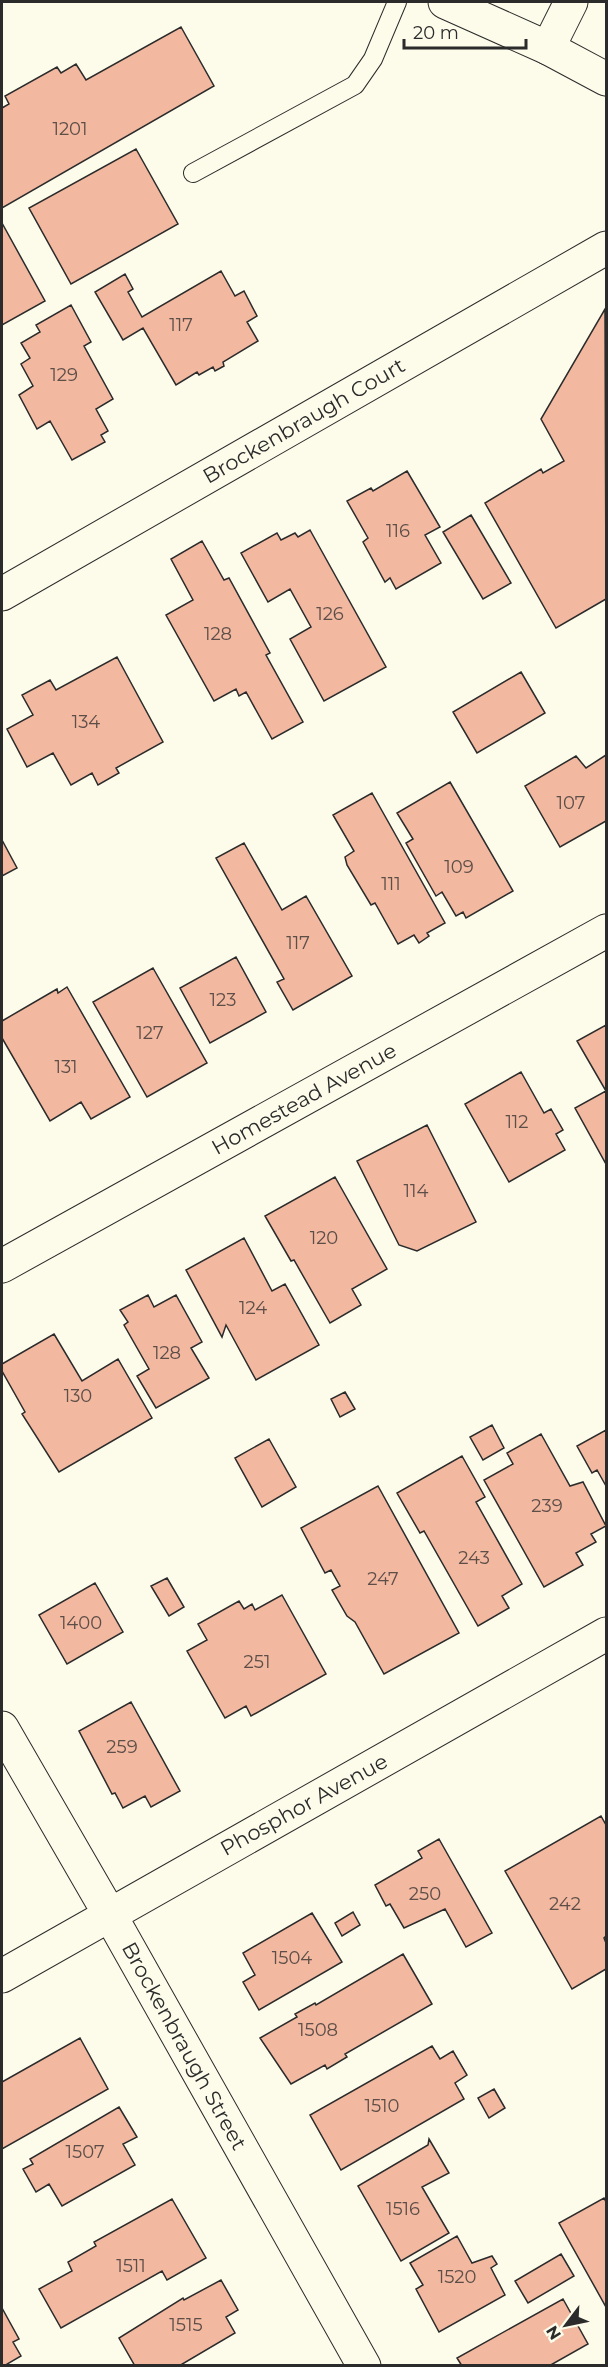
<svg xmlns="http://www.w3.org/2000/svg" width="608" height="2367" font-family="Montserrat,sans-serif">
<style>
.building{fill:#f2b8a0;stroke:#2b2b2b;stroke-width:1.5}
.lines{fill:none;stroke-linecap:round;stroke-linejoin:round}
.service-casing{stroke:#2b2b2b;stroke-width:20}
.minor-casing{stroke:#2b2b2b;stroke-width:35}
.secondary-casing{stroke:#2b2b2b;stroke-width:35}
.service{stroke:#fdfbea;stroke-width:18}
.minor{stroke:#fdfbea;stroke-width:33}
.secondary{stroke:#fdfbea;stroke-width:33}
.labels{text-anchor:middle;stroke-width:4.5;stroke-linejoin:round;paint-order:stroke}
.number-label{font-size:18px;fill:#5d4e48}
.street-label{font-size:21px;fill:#2b2b2b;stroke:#fdfbea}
</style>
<rect width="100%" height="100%" fill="#fdfbea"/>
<!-- building -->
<path class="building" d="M 181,27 L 214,86 L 2,208 L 2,108 L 9,104 L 5,96 L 57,67 L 61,73 L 76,64 L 86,80 Z
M 136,149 L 178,224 L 71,284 L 29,208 Z
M 2,223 L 45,301 L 2,325 Z
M 221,271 L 235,296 L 244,291 L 257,316 L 247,322 L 258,341 L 223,362 L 224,366 L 215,371 L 213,367 L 199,375 L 197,372 L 176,385 L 143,328 L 123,340 L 95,292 L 125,274 L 133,289 L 128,292 L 142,317 Z
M 71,305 L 91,342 L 84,346 L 113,399 L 96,409 L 108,431 L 101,435 L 105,442 L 72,460 L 50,421 L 37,429 L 19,395 L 33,386 L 21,364 L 30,358 L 21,343 L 40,332 L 36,325 Z
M 605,309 L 606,599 L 556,628 L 485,503 L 541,469 L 543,473 L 564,461 L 541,419 Z
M 407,471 L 440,527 L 425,535 L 441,563 L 396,589 L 390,578 L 385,582 L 363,542 L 368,538 L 347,501 L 371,488 L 373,491 Z
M 471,515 L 511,583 L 483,599 L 443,532 Z
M 310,530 L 386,667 L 324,701 L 290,639 L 311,627 L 290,589 L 268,602 L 241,553 L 277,533 L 281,540 L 295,533 L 298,537 Z
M 202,541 L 224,580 L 229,578 L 270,653 L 266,655 L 303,722 L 272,739 L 246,692 L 239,696 L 236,689 L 214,701 L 166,615 L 193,600 L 171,559 Z
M 117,657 L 163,742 L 116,768 L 119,773 L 98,785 L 92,773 L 71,785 L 53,753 L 27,767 L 7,729 L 33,715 L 22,695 L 50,680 L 56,690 Z
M 521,672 L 545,713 L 477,753 L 453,712 Z
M 606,755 L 606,821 L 560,847 L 525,786 L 576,756 L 586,768 Z
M 450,782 L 513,891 L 466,918 L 463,912 L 456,916 L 442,892 L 436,896 L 406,843 L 413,839 L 397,813 Z
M 372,793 L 445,923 L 427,933 L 429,936 L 419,943 L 414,935 L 398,944 L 375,903 L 371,905 L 347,865 L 345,857 L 354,851 L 333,815 Z
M 2,840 L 17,868 L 2,876 Z
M 244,843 L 282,910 L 306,896 L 352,976 L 293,1010 L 277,982 L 284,979 L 216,858 Z
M 236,957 L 266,1012 L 210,1043 L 180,988 Z
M 153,968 L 207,1063 L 147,1097 L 93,1002 Z
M 67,987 L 130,1097 L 91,1119 L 81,1102 L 50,1121 L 2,1038 L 2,1021 L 57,989 L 58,993 Z
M 606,1025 L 606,1164 L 575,1108 L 606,1091 L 577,1041 Z
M 521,1072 L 544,1113 L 551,1109 L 563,1130 L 556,1134 L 565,1150 L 509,1182 L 465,1104 Z
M 427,1125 L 476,1222 L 417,1251 L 399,1245 L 357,1161 Z
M 335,1177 L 387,1269 L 352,1289 L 361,1305 L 330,1323 L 294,1260 L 291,1261 L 265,1216 Z
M 244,1238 L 272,1291 L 285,1284 L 319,1345 L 256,1380 L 226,1325 L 222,1337 L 186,1270 Z
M 148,1295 L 154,1307 L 176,1295 L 202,1342 L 191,1348 L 209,1378 L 156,1408 L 137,1376 L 149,1369 L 124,1325 L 128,1322 L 120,1310 Z
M 54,1334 L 82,1381 L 118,1359 L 152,1418 L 59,1472 L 22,1414 L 25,1412 L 2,1371 L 2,1364 Z
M 345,1392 L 355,1409 L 340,1417 L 331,1399 Z
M 492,1425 L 504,1448 L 483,1460 L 470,1437 Z
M 606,1430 L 606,1486 L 597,1470 L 592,1473 L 577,1446 Z
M 541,1434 L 570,1486 L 583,1482 L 606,1526 L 591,1534 L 596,1542 L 576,1553 L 583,1565 L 544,1587 L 484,1480 L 513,1464 L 507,1453 Z
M 269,1439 L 296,1487 L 262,1507 L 235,1458 Z
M 462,1456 L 485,1497 L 476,1502 L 522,1584 L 502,1596 L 509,1608 L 478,1626 L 424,1531 L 420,1533 L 397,1493 Z
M 378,1486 L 459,1633 L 384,1674 L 355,1622 L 347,1616 L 332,1590 L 340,1586 L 331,1570 L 325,1573 L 301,1528 Z
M 167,1578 L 184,1607 L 169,1616 L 151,1586 Z
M 95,1583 L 123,1632 L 67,1664 L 39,1615 Z
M 282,1595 L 326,1674 L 251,1716 L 246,1706 L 225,1718 L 187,1651 L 207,1640 L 198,1624 L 239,1601 L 244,1609 L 252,1604 L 255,1610 Z
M 131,1702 L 180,1791 L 151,1807 L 145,1796 L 123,1808 L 115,1793 L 112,1794 L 79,1731 Z
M 601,1816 L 606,1825 L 606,1936 L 604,1938 L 606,1943 L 606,1969 L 572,1989 L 505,1871 Z
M 439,1839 L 492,1933 L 466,1947 L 445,1909 L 404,1928 L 390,1904 L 386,1906 L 375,1885 L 422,1858 L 418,1851 Z
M 353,1912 L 360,1925 L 342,1936 L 335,1923 Z
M 312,1913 L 342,1962 L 259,2010 L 243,1982 L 255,1975 L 243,1953 Z
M 403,1954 L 432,2004 L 345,2054 L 347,2057 L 327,2069 L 325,2065 L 291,2084 L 260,2038 L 297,2017 L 295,2014 L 315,2003 L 316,2005 Z
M 80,2038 L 108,2089 L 2,2149 L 2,2082 Z
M 432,2046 L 440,2059 L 453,2051 L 467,2075 L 455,2083 L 464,2099 L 341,2170 L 310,2115 Z
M 494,2089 L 505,2108 L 489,2118 L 478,2098 Z
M 119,2107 L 137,2137 L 123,2144 L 135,2165 L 62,2206 L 49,2184 L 36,2192 L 23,2169 L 33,2164 L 30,2159 Z
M 429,2139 L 449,2173 L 422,2187 L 449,2233 L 401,2261 L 358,2186 L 428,2145 Z
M 604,2198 L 606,2202 L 606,2307 L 559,2223 Z
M 172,2199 L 206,2258 L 167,2280 L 162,2271 L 61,2328 L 39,2289 L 72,2271 L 68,2262 L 96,2246 L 94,2242 Z
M 457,2236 L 472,2263 L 492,2256 L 497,2264 L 491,2268 L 505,2295 L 439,2332 L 416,2289 L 423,2285 L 410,2263 Z
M 561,2254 L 574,2276 L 528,2303 L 515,2281 Z
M 221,2280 L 238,2310 L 226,2317 L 235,2333 L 179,2366 L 135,2366 L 119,2338 L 183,2298 L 184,2300 Z
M 563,2299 L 588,2344 L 549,2366 L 462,2366 L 457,2358 Z
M 2,2308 L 19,2339 L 13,2342 L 21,2356 L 4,2366 L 2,2365 Z"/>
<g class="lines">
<!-- service casing -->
<g class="service-casing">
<path id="service" d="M 193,173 L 355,85 L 373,59 L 397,2"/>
</g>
<!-- minor casing -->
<g class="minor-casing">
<path id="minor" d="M 548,48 L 571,2
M 2,594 L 606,248
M 2,1266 L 606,931
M 2,1728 L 110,1915 L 364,2366
M 2,1976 L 606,1634"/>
</g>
<!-- secondary casing -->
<g class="secondary-casing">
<path id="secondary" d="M 445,2 L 548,48 L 606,79"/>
</g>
<!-- service -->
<use href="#service" class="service"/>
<!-- minor -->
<use href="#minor" class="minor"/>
<!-- secondary -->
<use href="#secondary" class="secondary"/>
</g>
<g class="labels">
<!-- number labels -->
<g class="number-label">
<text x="70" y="135">1201</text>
<text x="181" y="331">117</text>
<text x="64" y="381">129</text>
<text x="398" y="537">116</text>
<text x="330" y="620">126</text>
<text x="218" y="640">128</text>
<text x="86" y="728">134</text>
<text x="571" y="809">107</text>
<text x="459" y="873">109</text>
<text x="391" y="890">111</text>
<text x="298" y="949">117</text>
<text x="223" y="1006">123</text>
<text x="150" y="1039">127</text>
<text x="66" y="1073">131</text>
<text x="517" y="1128">112</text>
<text x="416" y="1197">114</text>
<text x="324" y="1244">120</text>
<text x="253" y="1314">124</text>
<text x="167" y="1359">128</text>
<text x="78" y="1402">130</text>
<text x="547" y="1512">239</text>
<text x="474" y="1564">243</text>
<text x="383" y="1585">247</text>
<text x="81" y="1629">1400</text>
<text x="257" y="1668">251</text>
<text x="122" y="1753">259</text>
<text x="425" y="1900">250</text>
<text x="565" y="1910">242</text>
<text x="292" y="1964">1504</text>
<text x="318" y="2036">1508</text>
<text x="382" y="2112">1510</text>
<text x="85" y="2158">1507</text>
<text x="403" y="2215">1516</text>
<text x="131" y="2272">1511</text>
<text x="457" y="2283">1520</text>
<text x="186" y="2331">1515</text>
</g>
<!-- street labels -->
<g class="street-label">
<text transform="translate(304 421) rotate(-30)" y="7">Brockenbraugh Court</text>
<text transform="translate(304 1099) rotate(-29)" y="7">Homestead Avenue</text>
<text transform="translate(304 1805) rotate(-29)" y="7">Phosphor Avenue</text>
<text transform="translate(184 2046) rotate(61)" y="7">Brockenbraugh Street</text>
</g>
</g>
<!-- border -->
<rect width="608" height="2367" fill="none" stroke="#2b2b2b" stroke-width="6"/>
<!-- north arrow -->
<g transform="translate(566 2325) rotate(238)" stroke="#fdfbea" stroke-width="4.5" paint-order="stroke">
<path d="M0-4.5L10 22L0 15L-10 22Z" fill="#2b2b2b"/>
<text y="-9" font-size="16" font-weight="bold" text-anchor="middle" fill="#2b2b2b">N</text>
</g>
<!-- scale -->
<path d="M404 39v9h122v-9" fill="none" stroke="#2b2b2b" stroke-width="3"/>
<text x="413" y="39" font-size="18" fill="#2b2b2b" stroke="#fdfbea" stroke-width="4.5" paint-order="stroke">20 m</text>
</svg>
